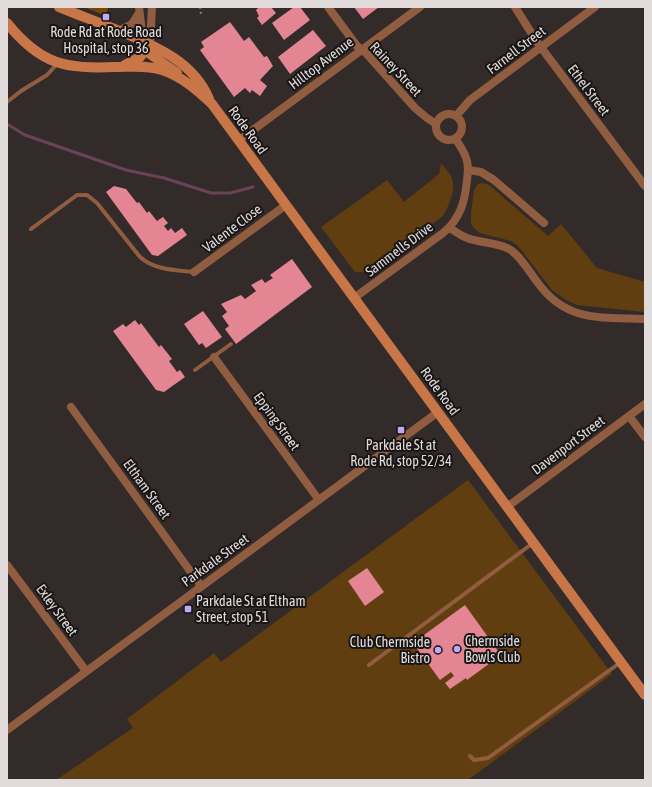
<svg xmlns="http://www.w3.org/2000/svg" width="652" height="787" font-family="'Asap Condensed',sans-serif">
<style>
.green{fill:#603e10}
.forest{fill:#754806}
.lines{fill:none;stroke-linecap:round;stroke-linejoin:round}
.stream{stroke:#6b4258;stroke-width:3}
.building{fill:#e48593}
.path{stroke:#817a79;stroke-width:2;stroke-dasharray:2 3;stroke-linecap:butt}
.lane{stroke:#915d40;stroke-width:4}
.street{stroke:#915d40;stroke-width:8}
.secondary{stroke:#c87647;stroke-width:10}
.poi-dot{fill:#bcaaf6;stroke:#181514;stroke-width:1.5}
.labels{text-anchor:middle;stroke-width:4;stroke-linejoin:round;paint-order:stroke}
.poi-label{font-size:14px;fill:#e1dcdb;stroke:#181514}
.street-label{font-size:14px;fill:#e1dcdb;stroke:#181514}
</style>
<rect width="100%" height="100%" fill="#332b2a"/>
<!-- green -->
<path class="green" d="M 441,163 C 444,167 449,172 451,176 C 457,189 449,205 443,216 L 368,272 L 355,272 L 321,227 L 387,180 L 404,202 L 439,174 Z
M 483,183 L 489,185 L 548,236 L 561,224 L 597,268 L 645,282 L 645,312 L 577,305 L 566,300 L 552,290 L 518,246 L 511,241 L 480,233 L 475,229 L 471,224 L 471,214 L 474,190 L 478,184 Z
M 468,480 L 612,674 L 468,780 L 56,780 L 133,728 L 127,719 L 214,653 L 221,662 Z"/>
<!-- forest -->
<path class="forest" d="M 84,7 L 108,7 L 106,16 Z"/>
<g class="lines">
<!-- stream -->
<path class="stream" d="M 7,124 L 25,135 L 126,170 L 164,178 L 211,193 L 230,193 L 253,187"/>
</g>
<!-- building -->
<path class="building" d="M 257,7 L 271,7 L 276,13 L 262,25 L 257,18 L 259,16 L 256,10 L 258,8 Z
M 294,7 L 300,7 L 310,20 L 284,40 L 272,23 Z
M 354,7 L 379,7 L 363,19 Z
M 230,22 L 244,41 L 249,37 L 264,57 L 267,56 L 273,66 L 260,80 L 267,86 L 260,96 L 252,90 L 250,93 L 245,88 L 234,97 L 200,50 L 204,47 L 201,42 Z
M 313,30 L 326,46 L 290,74 L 278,57 Z
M 114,186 L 126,189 L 137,203 L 139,202 L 147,213 L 149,211 L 157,221 L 163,217 L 168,223 L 164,226 L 168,231 L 171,228 L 175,233 L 182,228 L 187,235 L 158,256 L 152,255 L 106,192 Z
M 292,259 L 312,287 L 236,344 L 225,329 L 229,326 L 222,316 L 227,312 L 221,304 L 241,295 L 245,299 L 256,291 L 251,285 L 262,279 L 265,283 L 273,278 L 270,275 Z
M 203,311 L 222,337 L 206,348 L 202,343 L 199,345 L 184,324 Z
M 135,320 L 139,325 L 141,323 L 159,347 L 161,345 L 172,359 L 169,361 L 177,372 L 180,370 L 185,377 L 164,392 L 156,390 L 113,331 L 123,324 L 126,327 Z
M 367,568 L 384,592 L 365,606 L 348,581 Z
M 465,605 L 501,655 L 467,680 L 466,678 L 450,689 L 445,683 L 454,676 L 451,672 L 440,680 L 413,643 Z"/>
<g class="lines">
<!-- path -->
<path class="path" d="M 200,7 L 201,14"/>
<!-- lane -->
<path class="lane" d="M 7,102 L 21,91 L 47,75 L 57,64
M 31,229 L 77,195 L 87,195 L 97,203 L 140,257 C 154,270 176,270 194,272
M 195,370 L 231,344
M 369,665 L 533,543
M 470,756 L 474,760 L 488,758 L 621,662"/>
<!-- street -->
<path class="street" d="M 139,7 L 143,41
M 328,7 L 357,46 L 366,53 L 415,108 L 427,118 L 436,124
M 515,7 L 537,42 L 645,186
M 118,31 L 132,24 L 139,13
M 150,44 L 152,7
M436 127a13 13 0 1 1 26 0a13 13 0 1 1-26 0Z
M 456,116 L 470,100 L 595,7
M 238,141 L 420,7
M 468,170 L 481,172 L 494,180 L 544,223
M 449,228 C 455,231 461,236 467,238 C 480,243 496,242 509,249 C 520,255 530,273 538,283 C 567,323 602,317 645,319
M 194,272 L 286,205
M 354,298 L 443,233 C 460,219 465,202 467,180 C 468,173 469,165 466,158 C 464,151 459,145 456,139
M 214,357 L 319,500
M 71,407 L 201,586
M 629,416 L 645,437
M 507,507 L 645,404
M 7,565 L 86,671
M 7,730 L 438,412"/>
<!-- secondary -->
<path class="secondary" d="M 59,7 C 81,16 103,24 124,33 C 158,47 194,63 209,99
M 7,23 C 41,65 65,69 116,67 C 131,67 147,65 162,70 C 181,76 197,90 212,104 L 645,695
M 143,41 L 146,50 L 150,54 L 177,73
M 125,65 L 140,57 L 149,46"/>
</g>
<!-- markers -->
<g class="poi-dot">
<rect x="102" y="13" width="8" height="8" rx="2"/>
<rect x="397" y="426" width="8" height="8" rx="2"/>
<rect x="184" y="605" width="8" height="8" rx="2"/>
<circle cx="457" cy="649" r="4"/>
<circle cx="438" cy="650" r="4"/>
</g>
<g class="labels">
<!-- poi labels -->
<g class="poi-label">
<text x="106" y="37">Rode Rd at Rode Road<tspan x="106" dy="16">Hospital, stop 36</tspan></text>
<text x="401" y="450">Parkdale St at<tspan x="401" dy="16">Rode Rd, stop 52/34</tspan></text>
<text x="196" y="606" text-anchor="start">Parkdale St at Eltham<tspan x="196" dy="16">Street, stop 51</tspan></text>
<text x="465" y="646" text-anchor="start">Chermside<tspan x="465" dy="16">Bowls Club</tspan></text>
<text x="430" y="647" text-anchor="end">Club Chermside<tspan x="430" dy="16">Bistro</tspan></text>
</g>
<!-- street labels -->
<g class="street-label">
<text transform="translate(516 50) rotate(-37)" y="5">Farnell Street</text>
<text transform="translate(321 63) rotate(-37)" y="5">Hilltop Avenue</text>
<text transform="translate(396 69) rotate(47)" y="5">Rainey Street</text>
<text transform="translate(589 90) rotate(53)" y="5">Ethel Street</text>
<text transform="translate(248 130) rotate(54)" y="5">Rode Road</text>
<text transform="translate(232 228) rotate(-37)" y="5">Valente Close</text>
<text transform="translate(399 249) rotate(-37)" y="5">Sammells Drive</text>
<text transform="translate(440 391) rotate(54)" y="5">Rode Road</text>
<text transform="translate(277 421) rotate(54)" y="5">Epping Street</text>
<text transform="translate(568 445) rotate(-37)" y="5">Davenport Street</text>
<text transform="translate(147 489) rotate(54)" y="5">Eltham Street</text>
<text transform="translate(215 560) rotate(-36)" y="5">Parkdale Street</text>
<text transform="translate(57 610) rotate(54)" y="5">Exley Street</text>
</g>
</g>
<!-- border -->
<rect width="652" height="787" fill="none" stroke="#e1dcdb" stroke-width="16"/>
</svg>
